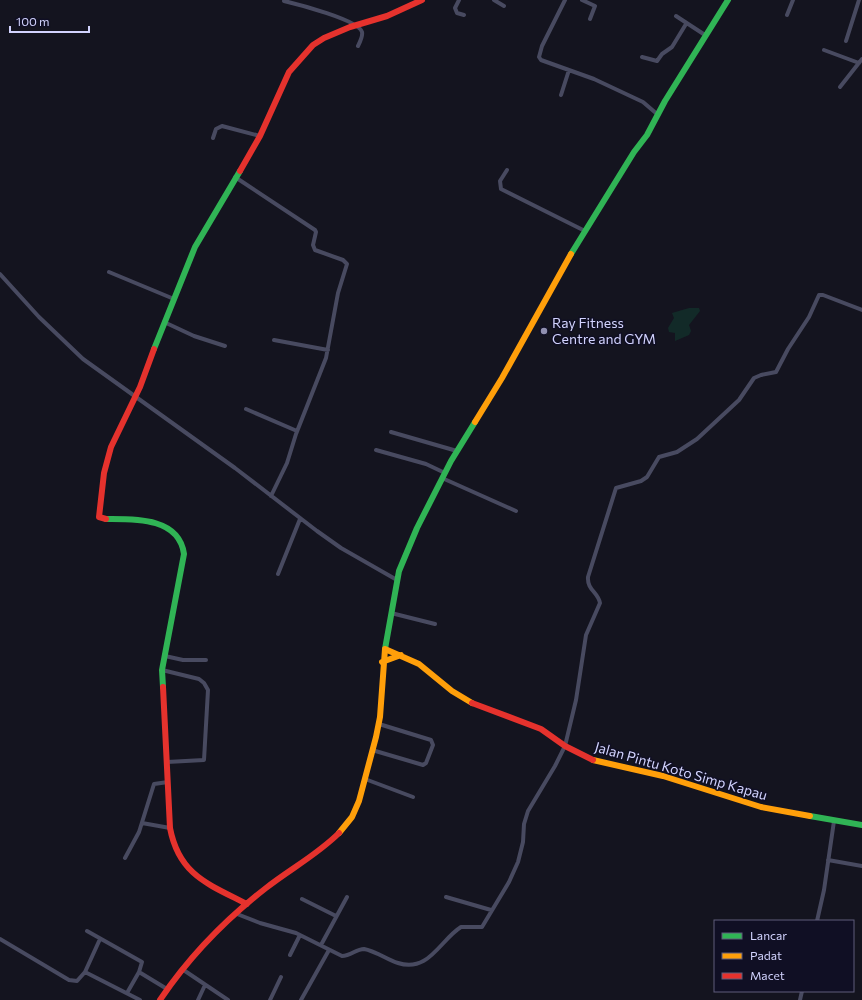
<svg xmlns="http://www.w3.org/2000/svg" width="862" height="1000" font-family="Commissioner,sans-serif">
<style>
.green{fill:#122a28}
.lines{fill:none;stroke-linecap:round;stroke-linejoin:round}
.street{stroke:#484a60;stroke-width:4}
.fast{stroke:#30b455;stroke-width:6}
.slow{stroke:#ff9f0a;stroke-width:6}
.jam{stroke:#e5322d;stroke-width:6}
.poi-dot{fill:#9090b0;stroke:#100f24;stroke-width:1.5}
.labels{text-anchor:middle;stroke-width:3;stroke-linejoin:round;paint-order:stroke}
.poi-label{font-size:14px;fill:#d2d3fe;stroke:#100f24;text-anchor:start}
.street-label{font-size:14px;fill:#d2d3fe;stroke:#100f24}
</style>
<rect width="100%" height="100%" fill="#14141f"/>
<!-- green -->
<path class="green" d="M 689,308 L 699,308 L 700,311 L 689,325 L 691,331 L 689,335 L 675,341 L 675,333 L 669,332 L 668,328 L 674,318 L 672,313 Z"/>
<g class="lines">
<!-- street -->
<path class="street" d="M 459,0 L 455,8 L 457,13 L 464,15
M 494,0 L 504,6
M 565,0 L 542,46 L 539,57 L 541,60 L 594,79 L 643,102 L 657,114
M 582,0 L 595,6 L 590,19
M 284,1 C 297,4 359,20 362,32 C 363,36 360,42 358,46
M 787,15 L 793,0
M 676,16 L 705,35
M 846,41 L 859,0
M 824,50 L 859,63
M 642,57 L 657,61 L 662,54 L 672,47 L 686,24
M 840,87 L 862,59
M 561,95 L 569,70
M 213,138 L 216,129 L 222,126 L 260,136
M 507,170 L 500,181 L 501,189 L 585,231
M 235,177 L 315,230 L 316,232 L 313,245 L 315,250 L 343,260 L 347,264 L 338,293 L 326,358 L 296,434 L 287,463 L 271,496
M 109,272 L 174,299
M 0,274 L 39,317 L 83,359 L 235,468 L 317,531 L 341,548 L 397,580
M 164,322 L 194,336 L 225,346
M 274,340 L 328,350
M 246,409 L 297,431
M 391,432 L 457,451
M 376,450 L 426,464 L 445,473
M 442,478 L 516,511
M 278,574 L 300,519
M 391,613 L 435,624
M 165,656 L 183,660 L 206,660
M 162,670 L 199,679 L 204,683 L 208,690 L 204,760 L 167,762
M 372,750 L 423,765 L 426,763 L 433,745 L 431,740 L 379,724
M 365,779 L 413,797
M 142,823 L 170,828
M 125,858 L 139,832 L 154,784 L 168,782
M 828,860 L 862,866
M 446,897 L 491,910
M 302,899 L 336,916
M 237,914 L 260,923 L 296,933 L 342,956 C 351,956 356,949 364,949 C 376,951 387,960 398,963 C 429,973 440,940 461,927 L 482,927 L 509,882 L 518,862 L 523,842 L 524,824 L 528,811 L 555,766 L 565,746 L 576,700 L 586,635 L 600,603 C 598,592 587,590 588,577 L 616,488 L 641,481 L 647,477 L 659,457 L 677,452 L 697,439 L 739,400 L 754,378 L 761,375 L 776,372 L 788,349 L 809,317 L 819,295 L 823,295 L 862,310
M 817,921 L 824,890 L 834,821
M 87,931 L 142,962 L 139,972 L 127,993
M 0,939 L 69,980 L 77,981 L 85,972 L 140,1000
M 321,945 L 347,897
M 290,955 L 300,935
M 182,969 L 228,1000
M 85,972 L 100,939
M 139,972 L 167,989
M 198,1000 L 205,985
M 270,1000 L 281,977
M 301,1000 L 329,950
M 800,1000 L 802,991"/>
<!-- fast -->
<path class="fast" d="M 571,254 L 634,152 L 647,135 L 665,101 L 728,0
M 154,349 L 195,247 L 240,171
M 106,519 C 134,519 179,517 184,554 L 162,670 L 163,687
M 385,649 L 399,571 L 417,528 L 451,461 L 475,422
M 810,816 L 862,825"/>
<!-- slow -->
<path class="slow" d="M 475,422 L 502,378 L 571,254
M 382,662 L 401,655
M 593,760 L 663,776 L 761,807 L 810,816
M 339,833 L 352,817 L 359,801 L 376,737 L 380,717 L 385,649 L 419,664 L 452,691 L 472,703"/>
<!-- jam -->
<path class="jam" d="M 240,171 L 260,136 L 289,72 L 313,45 L 324,38 L 350,27 L 387,16 L 422,0
M 106,519 L 99,517 L 104,473 L 111,447 L 140,387 L 154,349
M 163,687 L 170,828 C 179,875 208,884 247,904
M 472,703 L 541,729 L 565,746 L 593,760
M 160,1000 C 189,957 225,920 266,888 C 290,869 317,855 339,833"/>
</g>
<!-- markers -->
<circle class="poi-dot" cx="544" cy="331" r="4"/>
<g class="labels">
<!-- poi labels -->
<g class="poi-label">
<text x="552" y="328">Ray Fitness<tspan x="552" dy="16">Centre and GYM</tspan></text>
</g>
<!-- street labels -->
<g class="street-label">
<text transform="translate(681 771) rotate(16)" y="5">Jalan Pintu Koto Simp Kapau</text>
</g>
</g>
<!-- legend -->
<rect x="714" y="920" width="140" height="72" fill="#100f24" stroke="#5e5d7b"/>
<rect x="722" y="933" width="20" height="6" fill="#30b455" stroke="#5e5d7b"/>
<text x="750" y="940" font-size="12" fill="#d2d3fe">Lancar</text>
<rect x="722" y="953" width="20" height="6" fill="#ff9f0a" stroke="#5e5d7b"/>
<text x="750" y="960" font-size="12" fill="#d2d3fe">Padat</text>
<rect x="722" y="973" width="20" height="6" fill="#e5322d" stroke="#5e5d7b"/>
<text x="750" y="980" font-size="12" fill="#d2d3fe">Macet</text>
<!-- scale -->
<path d="M10 26v6h79v-6" fill="none" stroke="#d2d3fe" stroke-width="2"/>
<text x="16" y="26" font-size="12" fill="#d2d3fe" stroke="#100f24" stroke-width="3" paint-order="stroke">100 m</text>
</svg>
